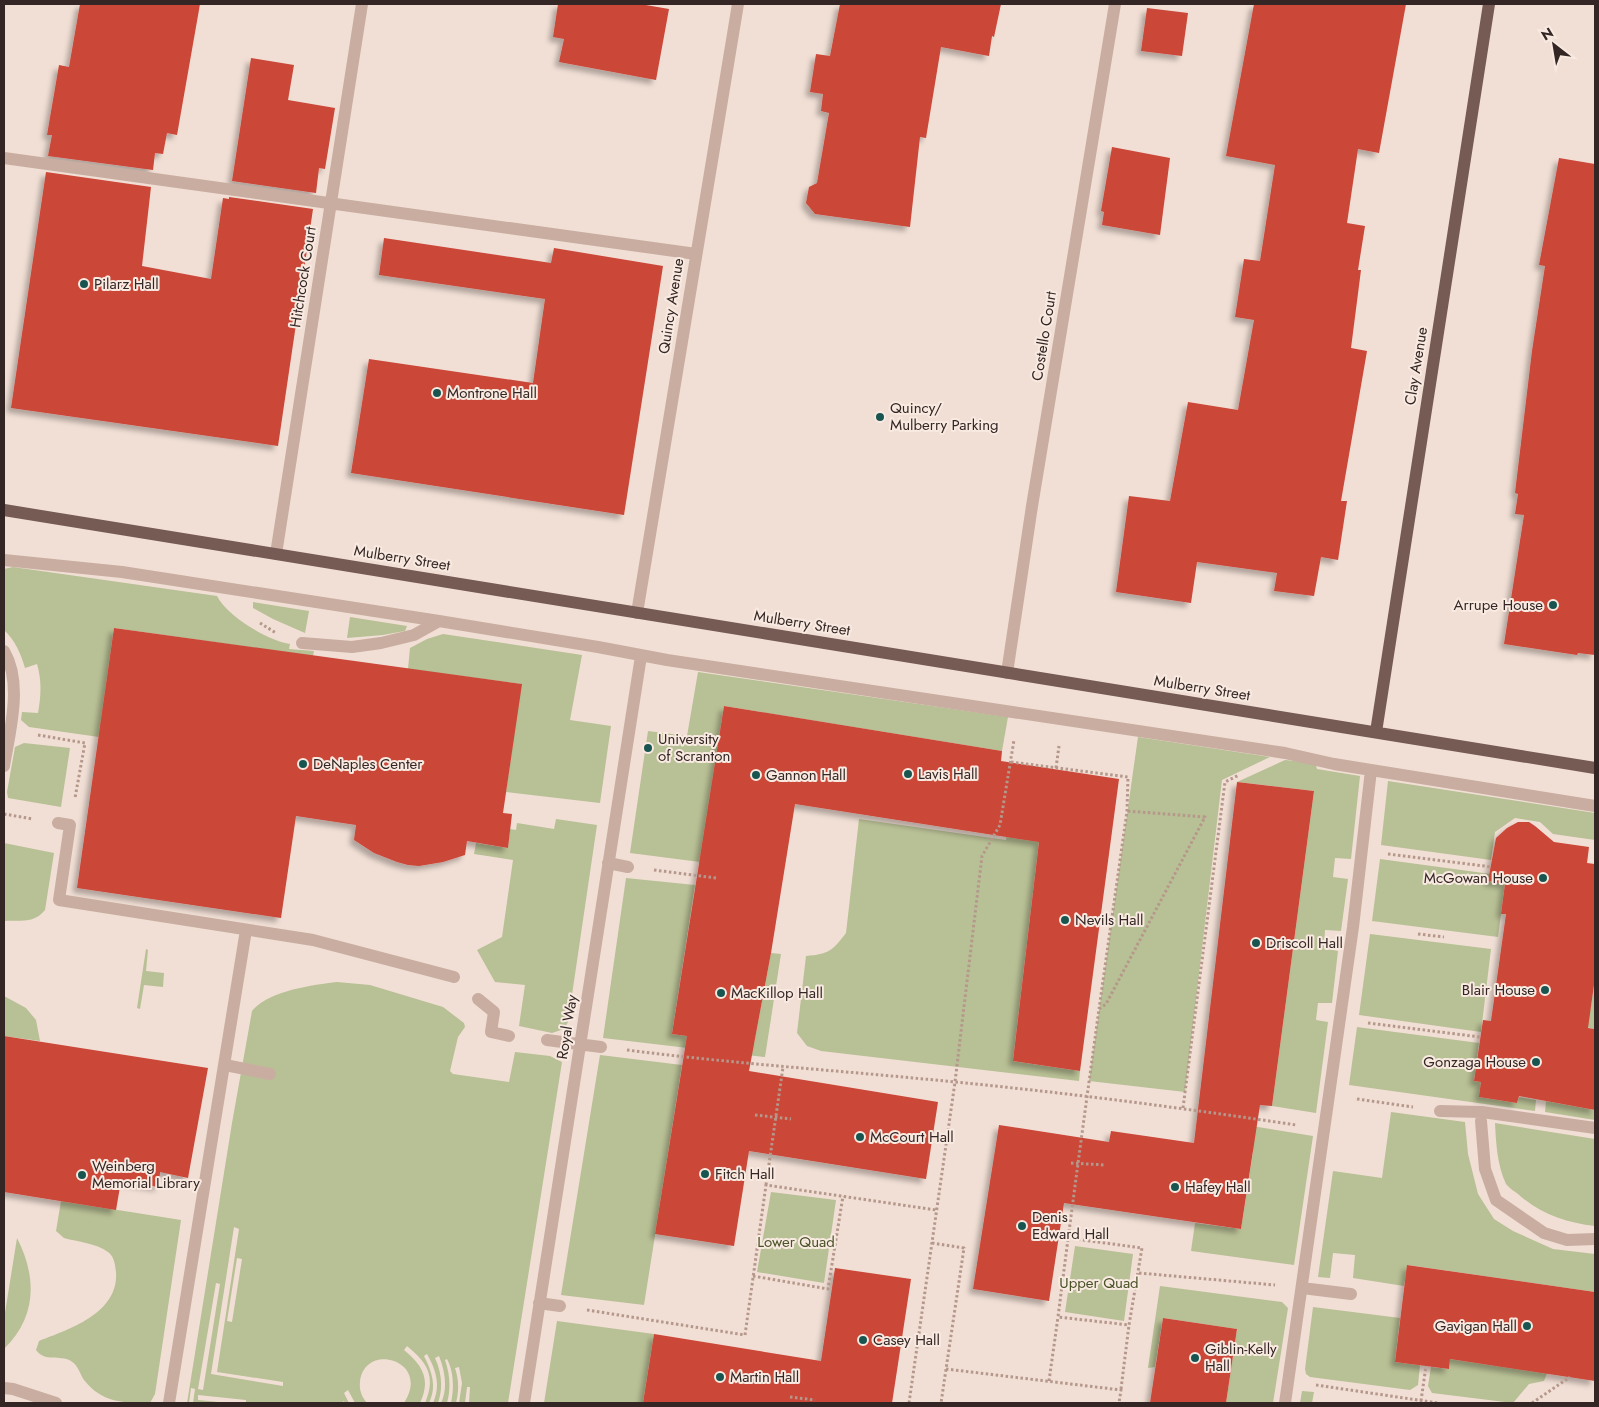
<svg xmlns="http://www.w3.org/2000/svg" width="1599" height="1407" font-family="Jost,sans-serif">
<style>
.green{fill:#b8c095;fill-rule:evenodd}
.building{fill:#cb4639;filter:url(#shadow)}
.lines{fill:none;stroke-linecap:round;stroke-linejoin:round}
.path{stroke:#b5978b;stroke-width:3;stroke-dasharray:2.5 2.5;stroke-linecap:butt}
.minor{stroke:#c9ada1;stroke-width:12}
.major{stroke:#765a54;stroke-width:12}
.poi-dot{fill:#195550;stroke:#f9eae1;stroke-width:2}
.labels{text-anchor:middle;stroke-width:4;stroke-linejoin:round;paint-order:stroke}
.street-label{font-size:15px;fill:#332624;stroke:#f9eae1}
.poi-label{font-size:15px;fill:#332624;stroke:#f9eae1;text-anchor:start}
.park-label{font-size:15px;fill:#495227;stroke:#f9eae1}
</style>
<defs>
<filter id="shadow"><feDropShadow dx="-4.5" dy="4.5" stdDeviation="2.5" flood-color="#0004"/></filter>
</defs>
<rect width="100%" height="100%" fill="#f1dfd5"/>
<!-- green -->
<path class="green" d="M 13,567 L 217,596 C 227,616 268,641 290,644 L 289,649 L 314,651 L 313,656 L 114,628 L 99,737 L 29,727 L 21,720 L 22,712 L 38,713 C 41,696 42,681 37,664 L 25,668 C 21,654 15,640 4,630 L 4,569 Z
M 253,602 L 309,611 L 305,633 L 273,619 L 253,608 Z
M 350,617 L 407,626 L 405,631 L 383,635 L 347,638 Z
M 443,634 L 582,655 L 570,720 L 611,726 L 600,803 L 506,792 L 521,684 L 408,669 L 410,648 L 427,639 Z
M 698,672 L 1008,717 L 1002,751 L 724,706 L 700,862 L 630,853 L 648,731 L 687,736 Z
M 1138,737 L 1270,757 L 1222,780 L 1185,1092 L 1089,1081 Z
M 24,743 L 70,748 L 61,807 L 8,798 L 7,792 L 15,747 Z
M 1285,760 L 1315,763 L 1317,769 L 1360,776 L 1351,859 L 1335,858 L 1333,877 L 1348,879 L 1341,931 L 1325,930 L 1324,948 L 1338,951 L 1332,1003 L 1318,1003 L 1316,1020 L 1328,1022 L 1316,1113 L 1272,1106 L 1314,791 L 1237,782 Z
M 1017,771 L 1047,775 L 1013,1061 L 1080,1071 L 1079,1081 L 821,1051 L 807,1046 L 797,1033 L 806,956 C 829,954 832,951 846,933 L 859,819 L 1006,840 Z
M 1388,781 L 1595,813 L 1595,840 L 1553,834 L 1540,822 L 1515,818 L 1495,832 L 1491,860 L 1381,845 Z
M 556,819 L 597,825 L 568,1022 L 564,1029 L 552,1033 L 519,1026 L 525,985 L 495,982 L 477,950 L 502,937 L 513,860 L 474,854 L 476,843 L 508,848 L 510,829 L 516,830 L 517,823 L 554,829 Z
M 4,843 L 54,853 L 45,910 C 34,924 20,920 4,921 Z
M 1380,859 L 1491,874 L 1490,882 L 1505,884 L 1498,937 L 1372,921 Z
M 626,878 L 695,885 L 672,1034 L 754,1044 L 771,953 L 781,954 L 765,1057 L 603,1038 Z
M 1370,934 L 1491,949 L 1481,1032 L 1359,1015 Z
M 146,949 L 148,950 L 146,971 L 164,973 L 163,987 L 144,985 L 140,1009 L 137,1008 Z
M 1595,978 L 1595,1029 L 1586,1027 L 1591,1006 Z
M 337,982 L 370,985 L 443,1007 L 464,1023 L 465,1027 L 458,1037 L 450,1071 L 453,1074 L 509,1082 L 515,1052 L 550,1056 L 562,1062 L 508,1403 L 469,1403 L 470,1387 L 467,1387 L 465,1403 L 459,1403 L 462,1383 L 459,1367 L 455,1368 C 459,1380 459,1391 456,1403 L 451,1403 C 454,1389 454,1372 447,1359 L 445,1360 C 450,1374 451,1389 447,1403 L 441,1403 C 448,1388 445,1371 439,1356 L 435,1358 C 442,1373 443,1388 438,1403 L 433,1403 C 441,1385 436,1370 427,1354 L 424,1356 C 432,1372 437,1386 429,1403 L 425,1403 C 436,1377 428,1363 407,1346 L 404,1350 C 423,1366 431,1379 420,1403 L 404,1403 C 432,1360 364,1341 360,1382 C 359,1391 362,1397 367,1403 L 355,1403 L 348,1390 L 344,1393 L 349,1403 L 345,1403 L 344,1401 L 341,1403 L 246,1403 L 246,1400 L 198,1395 L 198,1400 L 228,1403 L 193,1403 L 195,1389 L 191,1388 L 189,1403 L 187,1403 L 232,1123 L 252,1011 C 268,991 312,985 337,982 ZM 234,1227 L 239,1229 L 217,1372 L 283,1382 L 283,1386 L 211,1374 ZM 237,1258 L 242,1259 L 232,1322 L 227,1321 ZM 216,1283 L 220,1284 L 203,1390 L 198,1389 Z
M 4,996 L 26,1008 L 36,1020 L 40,1041 L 4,1036 Z
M 1357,1027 L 1479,1043 L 1474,1081 L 1481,1082 L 1480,1097 L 1517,1103 L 1519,1097 L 1536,1100 L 1535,1111 L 1349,1085 Z
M 600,1055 L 682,1065 L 644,1305 L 561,1295 Z
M 1546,1101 L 1595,1110 L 1595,1120 L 1545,1112 Z
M 1391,1112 L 1465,1122 L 1468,1154 L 1478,1194 L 1494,1219 L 1513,1231 L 1553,1249 L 1595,1254 L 1595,1292 L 1408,1265 L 1404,1286 L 1353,1278 L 1355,1255 L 1333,1253 L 1330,1278 L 1318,1277 L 1333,1171 L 1382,1178 Z
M 1208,1119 L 1313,1136 L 1294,1265 L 1191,1251 L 1195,1223 L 1241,1229 L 1253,1152 Z
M 1495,1123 L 1595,1139 L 1595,1226 C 1566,1223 1540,1214 1518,1194 C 1514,1191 1509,1188 1506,1184 C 1497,1165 1496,1143 1495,1123 Z
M 771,1192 L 836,1200 L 824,1283 L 757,1272 Z
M 61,1201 L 181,1220 L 155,1394 L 150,1403 C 124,1403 102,1403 84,1380 C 80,1374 78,1365 71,1361 C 59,1354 46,1363 36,1350 L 39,1341 C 70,1329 119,1313 116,1272 C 115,1264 114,1256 108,1252 C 96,1243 78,1242 64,1238 L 56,1231 Z
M 17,1238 C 37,1277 37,1317 4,1349 L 4,1319 Z
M 1075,1246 L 1133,1254 L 1124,1321 L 1065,1312 Z
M 1160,1286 L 1282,1302 L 1288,1308 L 1273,1403 L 1226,1403 L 1237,1329 L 1163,1318 L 1155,1367 L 1148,1368 Z
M 1313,1307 L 1400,1318 L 1395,1362 L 1420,1365 L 1418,1385 L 1410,1390 L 1310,1377 L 1306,1374 L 1305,1369 Z
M 557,1321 L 654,1334 L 643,1403 L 544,1403 Z
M 1450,1359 L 1547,1373 L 1544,1381 L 1529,1384 L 1513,1403 L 1432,1393 L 1428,1386 L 1431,1367 L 1449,1369 Z
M 1302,1391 L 1314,1392 L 1312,1403 L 1300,1403 Z"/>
<!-- building -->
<path class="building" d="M 80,4 L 200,4 L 177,135 L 167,133 L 163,154 L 155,153 L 153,170 L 48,156 L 52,135 L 47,135 L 59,65 L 69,67 Z
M 558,4 L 640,4 L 669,9 L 656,80 L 559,62 L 564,39 L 553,37 Z
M 840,4 L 1001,4 L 994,37 L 992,36 L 989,56 L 941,47 L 926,138 L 920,137 L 910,227 L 815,214 L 806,203 L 809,187 L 817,183 L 829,113 L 821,111 L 823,94 L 810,92 L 816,54 L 830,56 Z
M 1254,4 L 1406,4 L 1379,153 L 1358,149 L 1347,223 L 1365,226 L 1358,270 L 1361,270 L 1351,348 L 1367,351 L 1341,501 L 1347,501 L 1338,560 L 1321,557 L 1314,596 L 1274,591 L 1277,573 L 1197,562 L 1191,603 L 1116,592 L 1129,496 L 1170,501 L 1188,402 L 1238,410 L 1254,320 L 1235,317 L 1244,259 L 1260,261 L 1275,165 L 1226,156 Z
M 1147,8 L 1188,13 L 1182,56 L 1141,51 Z
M 251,58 L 294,65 L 288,100 L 335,108 L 325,169 L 319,168 L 316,193 L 232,181 Z
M 1112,147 L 1170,158 L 1160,235 L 1102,225 L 1104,212 L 1101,211 Z
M 1559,158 L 1595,164 L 1595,655 L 1578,653 L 1577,655 L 1504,644 L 1524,515 L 1515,514 L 1518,494 L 1515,493 L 1532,351 L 1545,266 L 1539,265 Z
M 46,172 L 151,187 L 142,266 L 211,279 L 223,198 L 229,199 L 229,197 L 313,209 L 278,446 L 11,408 Z
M 384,238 L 551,263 L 554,248 L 663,266 L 624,515 L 351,473 L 369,359 L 533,383 L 545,299 L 379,275 Z
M 114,628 L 522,684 L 503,813 L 512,814 L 508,848 L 467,841 L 465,855 L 443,862 L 419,866 L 408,865 L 397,862 L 374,853 L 354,840 L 356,825 L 296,816 L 281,918 L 77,888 Z
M 724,706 L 1002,751 L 1001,761 L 1119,779 L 1080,1071 L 1013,1061 L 1039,842 L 795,804 L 771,953 L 749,1071 L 938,1102 L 926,1179 L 749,1151 L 734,1246 L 655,1234 L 687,1036 L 672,1034 Z
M 1237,782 L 1314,791 L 1272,1106 L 1260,1105 L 1241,1229 L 1064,1203 L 1049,1301 L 973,1289 L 999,1125 L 1109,1142 L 1111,1131 L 1194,1143 Z
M 1518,822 L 1529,822 L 1535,826 L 1554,842 L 1589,847 L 1587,863 L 1595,864 L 1595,978 L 1588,1028 L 1595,1029 L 1595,1110 L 1519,1096 L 1517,1103 L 1479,1097 L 1481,1082 L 1474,1081 L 1483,1020 L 1491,1021 L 1506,914 L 1501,914 L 1505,884 L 1488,881 L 1496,838 L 1507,828 Z
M 4,1036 L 208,1068 L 188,1178 L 160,1172 L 159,1187 L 121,1181 L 116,1210 L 4,1192 Z
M 1407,1265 L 1595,1292 L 1595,1381 L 1450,1359 L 1449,1369 L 1395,1362 Z
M 835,1268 L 911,1279 L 892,1403 L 643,1403 L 654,1334 L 821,1361 Z
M 1163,1318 L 1237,1329 L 1226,1403 L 1150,1403 Z"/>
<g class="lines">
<!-- path -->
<path class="path" d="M 260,623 L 276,633
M 38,735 L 85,743 L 75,798
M 1011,762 L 1128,777 L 1127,811 L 1099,1009
M 1056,768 L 1059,746
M 4,814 L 33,819
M 1388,854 L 1492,867
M 654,870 L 716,878
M 1418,934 L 1444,937
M 1368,1023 L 1480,1037
M 627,1050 C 736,1064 846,1071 955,1082 C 1069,1093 1183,1108 1296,1125
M 1357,1099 L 1413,1107
M 1183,1108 L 1225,782 L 1239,775
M 755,1115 L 791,1119
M 1071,1163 L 1105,1165
M 766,1185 L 783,1067
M 1068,1238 L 1142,1248 L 1129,1325 L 1058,1317 C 1071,1214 1085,1111 1099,1009 L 1106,1004 L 1205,817 L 1127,811
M 932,1243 L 964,1248 L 941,1403
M 1139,1273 L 1275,1285
M 753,1276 L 828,1289 L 843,1196
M 587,1310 L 745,1335 L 766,1185 L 936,1210
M 946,1369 L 1121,1390 L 1119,1403
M 1049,1381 L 1058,1317
M 1316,1385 L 1438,1403
M 1121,1389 L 1129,1325
M 790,1397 L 815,1400
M 1421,1401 L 1426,1366
M 909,1403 L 955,1082 L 982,856 L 1000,825 L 1014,740
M 1532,1403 L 1570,1377"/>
<!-- minor -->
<path class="minor" d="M 4,158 L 696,254
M 276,554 L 362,4
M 4,560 L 122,572 L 439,621 L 598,647 L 667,660 L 1285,753 L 1334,764 L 1595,806
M 637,613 L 738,4
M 302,643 L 352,647 L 381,643 L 414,635 L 439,621
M 4,651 C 23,683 10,730 4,766
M 1007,673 L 1032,506 L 1115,4
M 58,823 L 70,825 L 59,900 L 313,940 L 454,977
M 608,863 L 628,867
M 478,999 L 494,1012 L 491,1032 L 509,1036
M 547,1040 L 601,1047
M 225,1065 L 270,1074
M 1440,1111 L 1482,1112 L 1595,1128
M 1481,1121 L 1485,1169 L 1496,1200 L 1544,1233 L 1567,1240 L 1595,1239
M 1302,1288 L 1351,1294
M 539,1303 L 560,1306
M 4,1388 L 13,1389 L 56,1403
M 169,1403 L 246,930
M 524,1403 L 641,656
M 1285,1403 L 1353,927 L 1371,770"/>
<!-- major -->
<path class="major" d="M 4,510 L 1595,768
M 1376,732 L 1489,4"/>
</g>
<!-- markers -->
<g class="poi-dot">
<circle cx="84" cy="284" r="5"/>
<circle cx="437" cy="393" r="5"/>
<circle cx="880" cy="417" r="5"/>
<circle cx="1553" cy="605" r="5"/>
<circle cx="648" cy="748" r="5"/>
<circle cx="303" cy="764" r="5"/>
<circle cx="908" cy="774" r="5"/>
<circle cx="756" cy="775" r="5"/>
<circle cx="1543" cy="878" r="5"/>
<circle cx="1065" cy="920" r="5"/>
<circle cx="1256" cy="943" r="5"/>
<circle cx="1545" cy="990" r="5"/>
<circle cx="721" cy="993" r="5"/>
<circle cx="1536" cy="1062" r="5"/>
<circle cx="860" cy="1137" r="5"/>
<circle cx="705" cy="1174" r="5"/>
<circle cx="82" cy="1175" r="5"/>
<circle cx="1175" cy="1187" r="5"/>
<circle cx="1022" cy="1226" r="5"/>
<circle cx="1527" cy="1326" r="5"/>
<circle cx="863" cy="1340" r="5"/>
<circle cx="1195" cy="1358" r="5"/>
<circle cx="720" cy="1377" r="5"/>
</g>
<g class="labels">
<!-- street labels -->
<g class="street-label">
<text transform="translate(303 277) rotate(-81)" y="5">Hitchcock Court</text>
<text transform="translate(671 306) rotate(-81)" y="5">Quincy Avenue</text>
<text transform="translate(1044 336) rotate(-81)" y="5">Costello Court</text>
<text transform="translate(1416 366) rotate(-81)" y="5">Clay Avenue</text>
<text transform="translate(402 558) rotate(9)" y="5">Mulberry Street</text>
<text transform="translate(802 623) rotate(9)" y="5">Mulberry Street</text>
<text transform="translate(1202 688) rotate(9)" y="5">Mulberry Street</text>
<text transform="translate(567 1027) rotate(-81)" y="5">Royal Way</text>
</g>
<!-- poi labels -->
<g class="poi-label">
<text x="94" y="289">Pilarz Hall</text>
<text x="447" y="398">Montrone Hall</text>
<text x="890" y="413">Quincy/<tspan x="890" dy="17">Mulberry Parking</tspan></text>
<text x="1543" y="610" text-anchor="end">Arrupe House</text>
<text x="658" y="744">University<tspan x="658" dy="17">of Scranton</tspan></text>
<text x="313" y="769">DeNaples Center</text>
<text x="918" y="779">Lavis Hall</text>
<text x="766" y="780">Gannon Hall</text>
<text x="1533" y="883" text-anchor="end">McGowan House</text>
<text x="1075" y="925">Nevils Hall</text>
<text x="1266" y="948">Driscoll Hall</text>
<text x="1535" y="995" text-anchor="end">Blair House</text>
<text x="731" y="998">MacKillop Hall</text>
<text x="1526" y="1067" text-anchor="end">Gonzaga House</text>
<text x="870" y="1142">McCourt Hall</text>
<text x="92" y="1171">Weinberg<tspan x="92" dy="17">Memorial Library</tspan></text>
<text x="715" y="1179">Fitch Hall</text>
<text x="1185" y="1192">Hafey Hall</text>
<text x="1032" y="1222">Denis<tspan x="1032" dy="17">Edward Hall</tspan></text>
<text x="1517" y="1331" text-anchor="end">Gavigan Hall</text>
<text x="873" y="1345">Casey Hall</text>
<text x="1205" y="1354">Giblin-Kelly<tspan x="1205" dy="17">Hall</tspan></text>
<text x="730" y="1382">Martin Hall</text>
</g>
<!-- park labels -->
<g class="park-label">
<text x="796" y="1247">Lower Quad</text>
<text x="1099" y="1288">Upper Quad</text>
</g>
</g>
<!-- border -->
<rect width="1599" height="1407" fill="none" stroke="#332624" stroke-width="10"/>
<!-- north arrow -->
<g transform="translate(1554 45) rotate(329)" stroke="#f9eae1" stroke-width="4" paint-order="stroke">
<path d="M0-4L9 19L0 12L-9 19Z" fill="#332624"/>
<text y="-8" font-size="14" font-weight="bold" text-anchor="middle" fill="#332624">N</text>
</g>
</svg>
